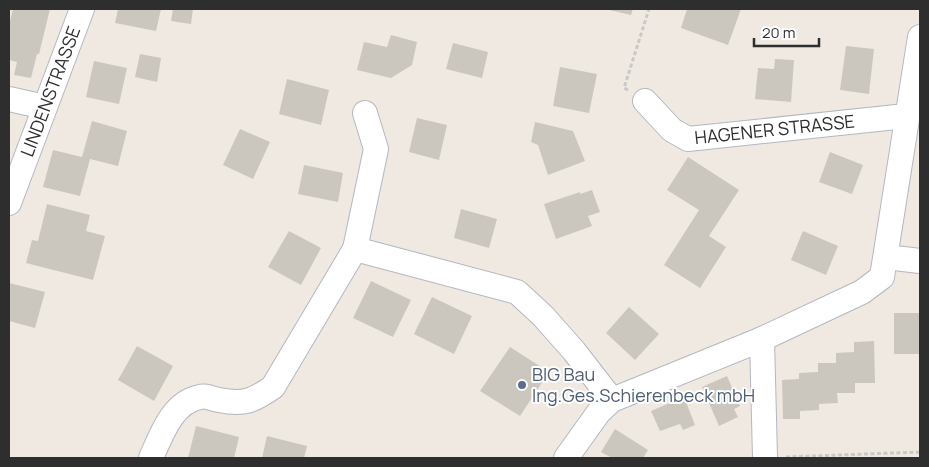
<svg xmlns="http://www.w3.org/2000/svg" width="929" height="467" font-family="Manrope,sans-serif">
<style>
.building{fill:#cbc7bf}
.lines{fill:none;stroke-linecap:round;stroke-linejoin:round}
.street-casing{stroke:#b4b7c1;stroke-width:26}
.path{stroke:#c9c9c9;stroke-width:3;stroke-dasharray:4 2.5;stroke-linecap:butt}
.street{stroke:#fff;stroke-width:24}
.service-dot{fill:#5c6f8a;stroke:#fff;stroke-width:2}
.labels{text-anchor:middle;stroke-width:4;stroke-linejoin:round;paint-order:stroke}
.street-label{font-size:18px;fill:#2e2e2e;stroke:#fff}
.service-label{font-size:18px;fill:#4e5e75;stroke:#fff;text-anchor:start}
</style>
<rect width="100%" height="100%" fill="#efe9e1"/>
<!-- building -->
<path class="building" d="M 13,9 L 50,9 L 39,54 L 37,54 L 31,78 L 14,75 L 17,62 L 9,60 L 9,25 Z
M 118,9 L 161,9 L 156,31 L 115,23 Z
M 173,9 L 193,9 L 191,24 L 171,21 Z
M 605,9 L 633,9 L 631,15 Z
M 687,9 L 741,9 L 728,45 L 681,28 Z
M 391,35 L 417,42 L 412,65 L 391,78 L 357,70 L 364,42 L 387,47 Z
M 453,43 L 488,52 L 482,78 L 446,69 Z
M 846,46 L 874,49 L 869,94 L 840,90 Z
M 140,54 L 161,58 L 157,82 L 135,77 Z
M 775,59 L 794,60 L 791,102 L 755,99 L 758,68 L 774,69 Z
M 94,61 L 127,68 L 119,104 L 86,97 Z
M 560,67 L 597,74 L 589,113 L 553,106 Z
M 287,79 L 329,90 L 321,125 L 279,114 Z
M 417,118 L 447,125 L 439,160 L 409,152 Z
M 92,121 L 127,131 L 118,166 L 90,159 L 80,196 L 43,187 L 53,150 L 82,157 Z
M 535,122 L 573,131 L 585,161 L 548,175 L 538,145 L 531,142 Z
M 240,129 L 270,142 L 253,179 L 223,165 Z
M 830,152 L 863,165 L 852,194 L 819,182 Z
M 688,157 L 739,190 L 709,236 L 726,247 L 700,288 L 664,265 L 699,210 L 667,190 Z
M 304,165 L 343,173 L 338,202 L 298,194 Z
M 592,190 L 600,212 L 588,216 L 592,226 L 556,239 L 544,204 L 580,192 L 580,194 Z
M 47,204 L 90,215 L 86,231 L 105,236 L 93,280 L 26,263 L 32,240 L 38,241 Z
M 461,209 L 497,219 L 489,248 L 454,238 Z
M 289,231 L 321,248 L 301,285 L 268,267 Z
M 803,231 L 838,246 L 826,275 L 791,260 Z
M 371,281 L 411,300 L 393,337 L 353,318 Z
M 9,283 L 45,292 L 35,328 L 9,321 Z
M 432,297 L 472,316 L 454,354 L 414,334 Z
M 629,307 L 659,334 L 635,360 L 606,333 Z
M 894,313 L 920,313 L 920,354 L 894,354 Z
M 874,341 L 875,383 L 855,383 L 855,393 L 837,393 L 838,403 L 819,404 L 819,410 L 800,411 L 800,419 L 783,419 L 782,380 L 799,379 L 799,373 L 818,372 L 818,363 L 836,363 L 836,353 L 854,352 L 854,342 Z
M 137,346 L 173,366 L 154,401 L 118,380 Z
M 510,347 L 549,372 L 520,416 L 480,391 Z
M 727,376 L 740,406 L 734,409 L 738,417 L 719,426 L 702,387 Z
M 684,397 L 695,425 L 683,430 L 680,424 L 660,431 L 651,411 Z
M 196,426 L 239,437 L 234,458 L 188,458 Z
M 615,429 L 648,450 L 643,458 L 612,458 L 601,452 Z
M 267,436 L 307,446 L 304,458 L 262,458 Z"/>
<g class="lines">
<!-- street casing -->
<g class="street-casing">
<g id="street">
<path d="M 9,99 L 45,107"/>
<path id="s1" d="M 645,101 L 672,130 L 688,139 L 906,116"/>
<path d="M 365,113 L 376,149 L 355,249 L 517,292 L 543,316 L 574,351 L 612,400"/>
<path id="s2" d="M 9,203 L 82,9"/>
<path d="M 886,257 L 920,261"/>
<path d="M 762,339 L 765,458"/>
<path d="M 151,458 C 161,436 172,402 200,397 C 205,395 213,399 219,400 C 244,405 253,401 273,387 L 355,249"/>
<path d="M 566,458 L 599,412 L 612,400 L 762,339 L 862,292 L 882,277 L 920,37"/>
</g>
</g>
<!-- path -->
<path class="path" d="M 628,90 L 624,88 L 649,9
M 786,457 L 920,452"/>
<!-- street -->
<use href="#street" class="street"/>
</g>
<!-- markers -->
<circle class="service-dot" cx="522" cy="385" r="5"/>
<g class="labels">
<!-- street labels -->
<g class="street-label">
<text dy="6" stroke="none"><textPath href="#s2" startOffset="119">LINDENSTRASSE</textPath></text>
<text dy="6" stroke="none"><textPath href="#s1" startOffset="145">HAGENER STRASSE</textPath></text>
</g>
<!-- service labels -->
<g class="service-label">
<text x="532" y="381">BIG Bau<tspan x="532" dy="21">Ing.Ges.Schierenbeck mbH</tspan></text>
</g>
</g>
<!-- border -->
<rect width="929" height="467" fill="none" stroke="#2e2e2e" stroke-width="20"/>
<!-- scale -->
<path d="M754 38v8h65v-8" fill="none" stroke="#2e2e2e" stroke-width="2.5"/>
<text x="762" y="38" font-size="15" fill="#2e2e2e" stroke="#ffffff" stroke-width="4" paint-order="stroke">20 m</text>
</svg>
